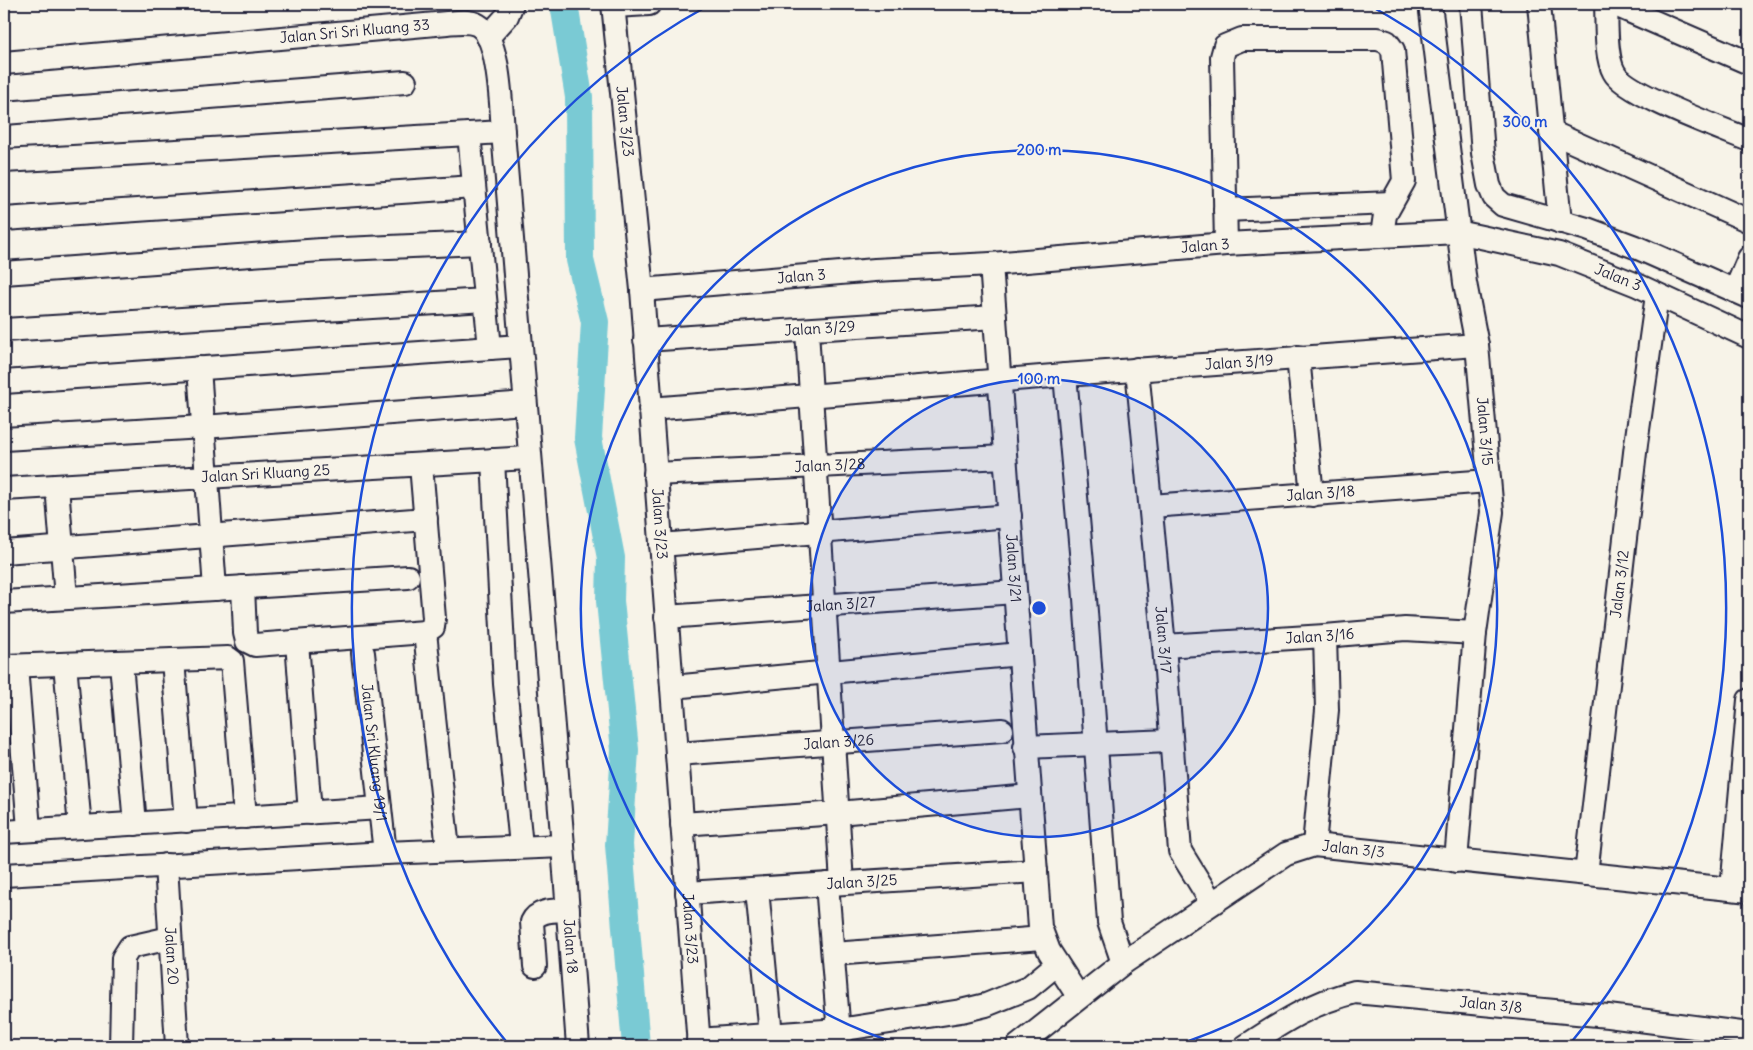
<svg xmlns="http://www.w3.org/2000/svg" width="1753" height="1050" font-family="Delius,sans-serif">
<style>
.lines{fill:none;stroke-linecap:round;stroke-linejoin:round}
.river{stroke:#7acad4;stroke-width:28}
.minor-casing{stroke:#22223b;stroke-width:26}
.minor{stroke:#f7f3e8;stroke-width:22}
.ring{fill:none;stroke:#1d4ed8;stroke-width:2.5}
.labels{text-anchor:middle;stroke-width:4;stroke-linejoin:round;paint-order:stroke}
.street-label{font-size:15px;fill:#22223b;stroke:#f7f3e8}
.centre{fill:#1d4ed8;stroke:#f7f3e8;stroke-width:2.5}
.ring-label{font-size:15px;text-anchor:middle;font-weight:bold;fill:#1d4ed8;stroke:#f7f3e8;stroke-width:4;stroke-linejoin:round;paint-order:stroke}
</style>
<rect width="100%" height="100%" fill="#f7f3e8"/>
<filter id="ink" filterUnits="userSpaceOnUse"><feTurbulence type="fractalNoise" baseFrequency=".02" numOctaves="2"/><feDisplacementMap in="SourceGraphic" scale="10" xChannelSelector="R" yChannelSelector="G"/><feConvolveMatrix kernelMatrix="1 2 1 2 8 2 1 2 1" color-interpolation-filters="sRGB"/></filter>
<g filter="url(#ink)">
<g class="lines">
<!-- river -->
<path class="river" d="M 564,4 L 579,97 L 580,260 L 595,322 L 588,438 L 611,558 L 610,601 L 625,750 L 619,845 L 636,1046"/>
<!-- minor casing -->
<g class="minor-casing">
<g id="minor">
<path id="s1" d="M 613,4 L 642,290 L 699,1046"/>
<path id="s2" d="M 1430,4 L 1465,283 L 1477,345 L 1492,512 L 1475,633 L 1456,861"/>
<path d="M 1471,4 L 1483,153 L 1489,185 L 1494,197 L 1503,205 L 1587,229 L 1638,248 L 1749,297"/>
<path d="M 1539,4 L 1560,222"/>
<path d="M 1606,4 C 1607,23 1605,56 1614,72 C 1625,94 1723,129 1749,140"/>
<path d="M 1613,4 L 1749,63"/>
<path d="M 614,6 L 649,4"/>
<path d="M 488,37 L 507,16 L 512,4"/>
<path id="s3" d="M 4,63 L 447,23 C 457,22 469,20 478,25 C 500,37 501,108 503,132 L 563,846 L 578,1046"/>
<path d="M 4,113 L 405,82"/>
<path d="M 1551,132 L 1749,221"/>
<path d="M 469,134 L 490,348"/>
<path d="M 4,161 L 503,132"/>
<path d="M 1225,210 L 1391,203"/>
<path d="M 4,219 L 474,187"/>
<path d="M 1226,244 L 1222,57 L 1225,46 L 1242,39 L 1378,39 L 1387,42 L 1393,50 L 1404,181 L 1385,215 L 1382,235"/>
<path id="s4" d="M 991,264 L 1040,927 L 1049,951 L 1078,996"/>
<path d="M 4,273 L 321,250 L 480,243"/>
<path id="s5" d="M 642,290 L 875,270 L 991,264 L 1226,244 L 1458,232 L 1559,254 L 1637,285 L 1749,337"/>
<path d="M 1735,291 L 1749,258"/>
<path d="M 4,330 L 485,300"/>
<path d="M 807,331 L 842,883"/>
<path id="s6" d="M 645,340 L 995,317"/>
<path d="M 1298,357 L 1312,495"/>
<path d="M 199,368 L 215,589"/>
<path id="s7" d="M 1137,369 L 1164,646 L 1180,851 L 1212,903"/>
<path d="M 1065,375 L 1084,585 L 1109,922 L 1123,963"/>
<path d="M 4,382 L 520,346"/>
<path id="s8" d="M 650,409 L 1065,375 L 1477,345"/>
<path d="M 4,439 L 203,427 L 525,403"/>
<path d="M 493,460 L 505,684 L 521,846"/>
<path id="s9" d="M 655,474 L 1005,457"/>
<path d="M 57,486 L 66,598"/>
<path id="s10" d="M 4,489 L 529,458"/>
<path id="s11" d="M 1151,506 L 1489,481"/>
<path d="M 661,545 L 1010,516"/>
<path d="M 4,552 L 426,519"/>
<path d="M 243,587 L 245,633 L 247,641 L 255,645 L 425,632 L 433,627 L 434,618 L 421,465"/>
<path d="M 4,602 L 408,577"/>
<path id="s12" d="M 666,617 L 1015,592"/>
<path d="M 425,632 L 448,850"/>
<path d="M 297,642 L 310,813"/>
<path id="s13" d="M 1164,646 L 1325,636 L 1405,629 L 1475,633"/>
<path id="s14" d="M 363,653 L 385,853"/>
<path d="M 173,660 L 186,821"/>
<path d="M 121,663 L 135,824"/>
<path d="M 65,664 L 80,827"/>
<path d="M 4,666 L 228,658 L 232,661 L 245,817"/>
<path d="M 16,666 L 29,829"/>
<path d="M 672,687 L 1020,654"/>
<path d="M 1025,747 L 1170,741"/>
<path id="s15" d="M 677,754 L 1002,730"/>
<path d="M 682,824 L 838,813 L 1030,796"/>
<path d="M 4,832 L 380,808"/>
<path d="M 1314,845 L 1327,710 L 1325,636"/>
<path id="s16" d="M 166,865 L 177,1046"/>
<path id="s17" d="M 1586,874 L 1636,444 L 1657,295"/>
<path d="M 4,875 L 385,853 L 563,846"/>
<path d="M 827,884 L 840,1046"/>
<path d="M 757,889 L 772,1046"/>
<path d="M 1732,889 L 1749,700"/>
<path id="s18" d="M 687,893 L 1036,871"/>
<path d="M 833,954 L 1043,938"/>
<path d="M 535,966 L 532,922 C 538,909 556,911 568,910"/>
<path d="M 698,1040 L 839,1030 L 961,1011 L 986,1005 L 1028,988 L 1057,964"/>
<path d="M 121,1046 L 123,958 L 130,947 L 170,938"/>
<path id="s19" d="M 1018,1046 L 1123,963 L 1286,854 L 1314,845 L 1749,891"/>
<path id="s20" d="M 1246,1046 C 1281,1023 1313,1002 1355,992 L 1608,1016 L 1749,1034"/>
</g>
</g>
<!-- minor -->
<use href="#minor" class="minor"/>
</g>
</g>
<!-- distance rings -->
<circle cx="1039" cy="608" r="229" fill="#1d4ed8" fill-opacity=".12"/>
<g class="ring">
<circle cx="1039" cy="608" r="229"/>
<path d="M905 1046A458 458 0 1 1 1173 1046"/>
<path d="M509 1045A687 687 0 0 1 711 4M1367 4A687 687 0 0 1 1569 1045"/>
</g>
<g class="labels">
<!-- street labels -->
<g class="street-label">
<text dy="5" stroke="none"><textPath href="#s3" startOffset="352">Jalan Sri Sri Kluang 33</textPath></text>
<text dy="5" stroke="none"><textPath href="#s1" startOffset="118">Jalan 3/23</textPath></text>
<text dy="5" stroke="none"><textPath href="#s5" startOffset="565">Jalan 3</textPath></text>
<text dy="5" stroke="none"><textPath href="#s5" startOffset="160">Jalan 3</textPath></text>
<text dy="5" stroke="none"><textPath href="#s5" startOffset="985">Jalan 3</textPath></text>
<text dy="5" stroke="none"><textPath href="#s6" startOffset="175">Jalan 3/29</textPath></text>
<text dy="5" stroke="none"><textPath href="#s8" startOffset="591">Jalan 3/19</textPath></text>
<text dy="5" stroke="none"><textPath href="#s2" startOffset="431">Jalan 3/15</textPath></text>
<text dy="5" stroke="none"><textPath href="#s9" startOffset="175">Jalan 3/28</textPath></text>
<text dy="5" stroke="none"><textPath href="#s10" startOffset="262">Jalan Sri Kluang 25</textPath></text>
<text dy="5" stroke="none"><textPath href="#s11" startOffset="170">Jalan 3/18</textPath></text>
<text dy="5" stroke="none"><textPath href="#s1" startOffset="522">Jalan 3/23</textPath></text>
<text dy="5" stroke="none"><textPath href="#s4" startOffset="305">Jalan 3/21</textPath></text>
<text dy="5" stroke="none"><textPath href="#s17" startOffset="292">Jalan 3/12</textPath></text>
<text dy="5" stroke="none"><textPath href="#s12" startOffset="175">Jalan 3/27</textPath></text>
<text dy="5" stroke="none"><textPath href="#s13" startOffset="156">Jalan 3/16</textPath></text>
<text dy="5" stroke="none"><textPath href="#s7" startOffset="272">Jalan 3/17</textPath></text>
<text dy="5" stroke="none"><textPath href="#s15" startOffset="162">Jalan 3/26</textPath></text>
<text dy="5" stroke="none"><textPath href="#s14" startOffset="100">Jalan Sri Kluang 19/1</textPath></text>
<text dy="5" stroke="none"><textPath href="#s19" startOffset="399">Jalan 3/3</textPath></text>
<text dy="5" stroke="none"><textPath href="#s18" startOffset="175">Jalan 3/25</textPath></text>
<text dy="5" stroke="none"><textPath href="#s1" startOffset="928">Jalan 3/23</textPath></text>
<text dy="5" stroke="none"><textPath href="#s3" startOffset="1406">Jalan 18</textPath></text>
<text dy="5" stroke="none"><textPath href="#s16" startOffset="91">Jalan 20</textPath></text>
<text dy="5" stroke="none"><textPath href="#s20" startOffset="259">Jalan 3/8</textPath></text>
</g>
</g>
<circle cx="1039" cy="608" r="8" class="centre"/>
<g class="ring-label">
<text x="1525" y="127">300 m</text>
<text x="1039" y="155">200 m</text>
<text x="1039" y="384">100 m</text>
</g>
<!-- margin -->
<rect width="1753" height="1050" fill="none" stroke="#f7f3e8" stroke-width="20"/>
<rect x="10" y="10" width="1733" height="1030" fill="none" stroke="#22223b" stroke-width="2" filter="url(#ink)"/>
</svg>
